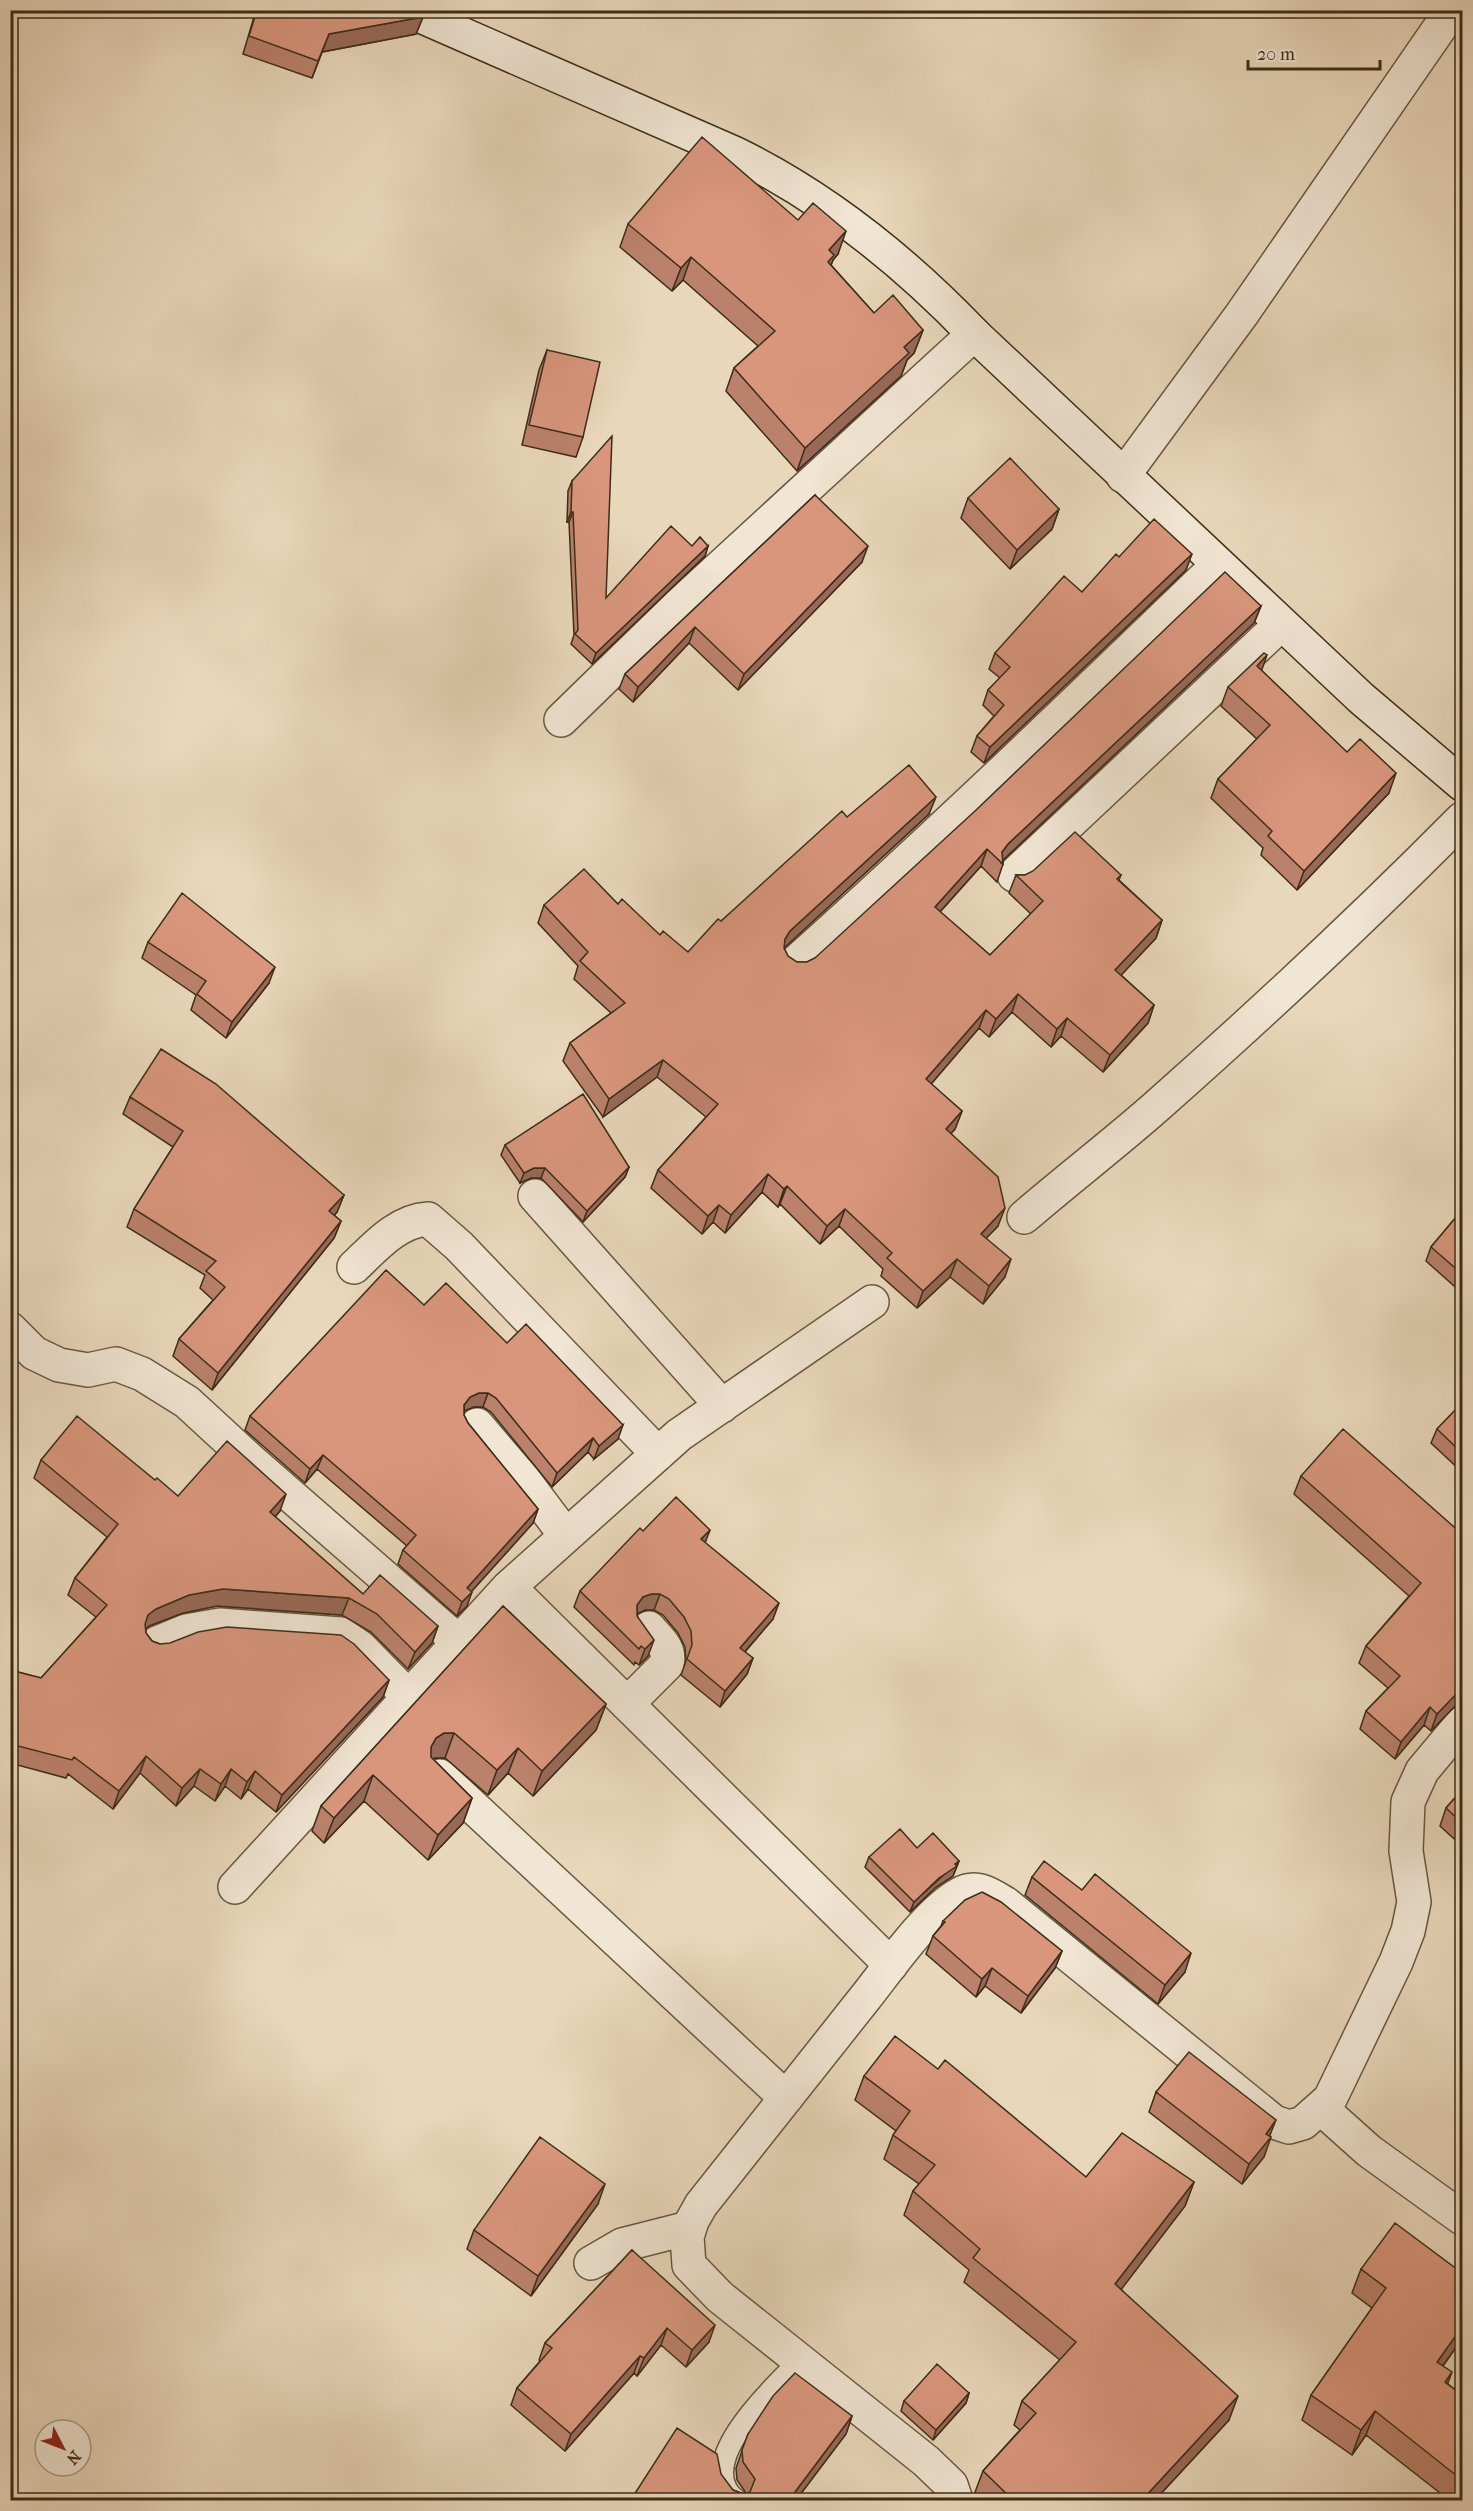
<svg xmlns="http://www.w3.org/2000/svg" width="1473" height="2511" font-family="'IM FELL French Canon',serif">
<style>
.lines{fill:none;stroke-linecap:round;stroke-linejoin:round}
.lane-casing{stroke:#675841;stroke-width:24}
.street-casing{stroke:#675841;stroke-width:36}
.secondary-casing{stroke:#3c2d18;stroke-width:36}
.lane{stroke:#f1e5d3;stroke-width:21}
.street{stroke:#f1e5d3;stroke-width:33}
.secondary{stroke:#f1e5d3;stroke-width:33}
.wall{fill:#bb816c;stroke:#3c2d18;stroke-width:1.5}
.shaded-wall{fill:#986958;stroke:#3c2d18;stroke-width:1.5}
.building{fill:#d9967d;stroke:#3c2d18;stroke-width:1.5}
</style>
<rect width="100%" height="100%" fill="#e9d7bb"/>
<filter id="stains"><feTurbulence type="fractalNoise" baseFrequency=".00333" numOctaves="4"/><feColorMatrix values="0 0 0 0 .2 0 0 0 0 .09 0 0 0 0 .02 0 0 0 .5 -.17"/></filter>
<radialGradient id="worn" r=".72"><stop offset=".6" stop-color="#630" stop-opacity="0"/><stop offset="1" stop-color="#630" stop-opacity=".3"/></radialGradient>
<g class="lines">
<!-- lane casing -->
<g class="lane-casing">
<path id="lane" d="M 736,2500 C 689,2465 776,2385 800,2361"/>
</g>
<!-- street casing -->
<g class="street-casing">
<path id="street" d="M 1123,476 L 1242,314 L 1452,10
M 561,720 L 678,606 L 974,334
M 1014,875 L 1281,624
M 796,962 C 940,833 1079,699 1218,565
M 535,1196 L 722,1406
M 1024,1217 C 1068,1179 1114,1144 1157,1106 C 1262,1013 1364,918 1462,819
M 354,1267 C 375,1247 397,1221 428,1219 L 459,1246 L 658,1454
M 10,1329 L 34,1353 L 59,1365 L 88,1370 L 116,1364 L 142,1374 L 187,1402 L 250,1460 L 459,1642
M 477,1425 L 524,1480 L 566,1536
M 509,1587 L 891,1965
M 157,1643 L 186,1631 L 220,1625 L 341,1634 L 360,1647 L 409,1697
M 627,1704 L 667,1664 C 671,1648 659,1640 649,1628
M 440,1776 L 786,2098
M 235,1887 L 509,1587 L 679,1435 L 872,1302
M 1321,2108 L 1369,2151 L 1462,2218
M 591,2263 L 622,2245 L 689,2228
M 956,2500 L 951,2485 L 926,2461 L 720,2297 L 689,2265 L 687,2237 L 692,2221 L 701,2205 C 756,2136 811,2067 865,1998 C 889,1968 927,1912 960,1894 C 977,1884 991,1895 1006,1904 L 1274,2122 L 1289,2127 L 1303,2123 L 1330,2099 L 1396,1962 L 1408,1931 L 1414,1902 L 1406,1851 L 1408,1802 L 1422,1771 L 1462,1723"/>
</g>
<!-- secondary casing -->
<g class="secondary-casing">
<path id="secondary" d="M 407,10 L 734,153 C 824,197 905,262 974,334 L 1361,698 L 1462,784"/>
</g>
<!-- lane -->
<use href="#lane" class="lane"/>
<!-- street -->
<use href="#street" class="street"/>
<!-- secondary -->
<use href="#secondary" class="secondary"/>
</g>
<!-- wall -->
<path class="wall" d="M 256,10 L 408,10 L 423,17 L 416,34 L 322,52 L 312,78 L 243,54 Z
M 628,224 L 838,254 L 833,260 L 831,265 L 874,313 L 923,330 L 914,353 L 907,360 L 901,376 L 797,471 L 726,391 L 734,368 L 758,346 L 683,280 L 672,291 L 620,247 Z
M 547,350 L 583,437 L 576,457 L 522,445 L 539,370 Z
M 572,481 L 606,598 L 692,546 L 708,546 L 705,556 L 592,664 L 571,644 L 574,635 L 569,522 L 567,522 L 568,491 Z
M 815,495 L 862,562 L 738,690 L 689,643 L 633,702 L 619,689 L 625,674 Z
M 968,498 L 1059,509 L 1052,529 L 1010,569 L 961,518 Z
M 1119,557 L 1186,570 L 984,763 L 971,752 L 977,736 L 994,716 L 983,705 L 988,690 L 1000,678 L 989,669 L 995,653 L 1082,592 Z
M 1261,606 L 1254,623 L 1003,860 L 1003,864 L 997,882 L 981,866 L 940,912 L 990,955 L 1031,914 L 1009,893 L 1016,875 L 1121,875 L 1119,880 L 1162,920 L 1156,938 L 1121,975 L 1154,1005 L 1148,1023 L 1103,1072 L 1061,1036 L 1051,1047 L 1012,1012 L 989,1037 L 979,1028 L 931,1084 L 962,1111 L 955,1129 L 951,1133 L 998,1226 L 986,1238 L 1005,1277 L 983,1304 L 950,1277 L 917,1308 L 881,1276 L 883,1269 L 839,1226 L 820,1244 L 780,1204 L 778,1207 L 762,1192 L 725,1233 L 713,1222 L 702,1234 L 651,1188 L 658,1170 L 706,1117 L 657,1077 L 603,1117 L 563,1061 L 570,1043 L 611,1013 L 574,979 L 578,966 L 538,923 L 544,905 L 618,904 L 660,935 L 688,952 L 721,921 L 847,817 L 929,814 L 784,948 L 788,956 L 797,962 L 807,962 L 815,958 Z
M 1261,670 L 1389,793 L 1297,890 L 1261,855 L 1263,848 L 1211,798 L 1218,779 L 1257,739 L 1221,706 L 1228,687 Z
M 148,942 L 269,983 L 226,1038 L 191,1010 L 196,995 L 142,958 Z
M 130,1097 L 344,1195 L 337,1212 L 334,1215 L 341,1221 L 334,1238 L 212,1390 L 173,1356 L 179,1339 L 213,1300 L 200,1288 L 205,1275 L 127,1227 L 134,1209 L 173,1147 L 123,1114 Z
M 505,1145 L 629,1167 L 625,1177 L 583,1222 L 541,1178 L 531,1178 L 520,1183 L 501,1155 Z
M 1462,1210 L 1462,1293 L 1426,1261 L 1431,1247 Z
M 424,1305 L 507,1343 L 618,1439 L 594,1459 L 588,1452 L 552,1487 L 491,1412 L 483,1407 L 474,1407 L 464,1411 L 464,1415 L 468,1423 L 538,1509 L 533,1523 L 471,1592 L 467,1606 L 457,1616 L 398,1564 L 403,1550 L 407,1546 L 317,1469 L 305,1483 L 245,1430 L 250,1416 Z
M 1462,1403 L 1462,1472 L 1431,1443 L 1437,1429 Z
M 41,1460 L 155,1480 L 178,1496 L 280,1511 L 275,1517 L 363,1594 L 438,1626 L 432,1643 L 408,1669 L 371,1632 L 342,1615 L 217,1606 L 183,1613 L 149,1626 L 146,1629 L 146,1633 L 152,1641 L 160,1644 L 389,1680 L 383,1697 L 276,1812 L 248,1789 L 241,1799 L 225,1786 L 215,1801 L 194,1786 L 176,1806 L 140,1773 L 113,1809 L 68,1774 L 66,1778 L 10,1763 L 10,1670 L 41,1678 L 96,1617 L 68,1595 L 75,1578 L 107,1537 L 34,1478 Z
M 1301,1476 L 1462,1534 L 1462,1705 L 1456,1705 L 1431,1731 L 1424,1725 L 1395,1759 L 1360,1729 L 1366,1711 L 1388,1688 L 1359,1663 L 1366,1646 L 1409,1596 L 1294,1494 Z
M 643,1531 L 705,1543 L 773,1619 L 745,1652 L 753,1658 L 747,1674 L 720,1707 L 681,1675 L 686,1661 L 685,1647 L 678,1633 L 663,1615 L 654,1610 L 645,1610 L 637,1614 L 648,1656 L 639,1665 L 635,1662 L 634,1665 L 574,1607 L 580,1591 Z
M 503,1606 L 606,1704 L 596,1730 L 533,1796 L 508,1773 L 488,1795 L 445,1758 L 435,1758 L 433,1759 L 472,1798 L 463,1823 L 428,1860 L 364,1801 L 324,1843 L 312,1831 L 321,1806 Z
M 1462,1747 L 1462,1759 L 1459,1756 Z
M 1462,1790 L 1462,1846 L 1440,1826 L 1446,1808 Z
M 917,1848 L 959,1861 L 953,1876 L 935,1888 L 910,1912 L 865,1867 L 869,1857 Z
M 1032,1877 L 1082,1890 L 1185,1972 L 1158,2004 L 1025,1895 Z
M 943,1921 L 1062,1951 L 1055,1968 L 1021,2013 L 985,1986 L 976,1997 L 926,1954 L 933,1936 L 941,1926 Z
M 938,2069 L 1086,2177 L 1194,2182 L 1185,2206 L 1121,2289 L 1229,2420 L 1155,2500 L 980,2500 L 974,2495 L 983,2471 L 1020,2430 L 1014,2425 L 1022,2401 L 1060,2360 L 964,2282 L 969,2270 L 904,2215 L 913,2191 L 919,2184 L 884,2159 L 893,2135 L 896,2131 L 855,2100 L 864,2076 Z
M 1156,2092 L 1270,2136 L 1264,2157 L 1242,2184 L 1149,2112 Z
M 598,2204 L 531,2296 L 467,2249 L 474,2230 Z
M 632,2250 L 709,2342 L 686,2367 L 661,2345 L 637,2376 L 634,2373 L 565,2451 L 511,2405 L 517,2388 L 540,2361 L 539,2360 L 545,2343 Z
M 1361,2269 L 1462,2339 L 1443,2366 L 1448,2384 L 1462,2395 L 1462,2500 L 1449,2500 L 1366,2435 L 1352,2455 L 1302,2420 L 1311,2395 L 1372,2308 L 1352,2293 Z
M 969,2393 L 966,2403 L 933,2440 L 901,2411 L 904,2401 Z
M 852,2416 L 846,2434 L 796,2500 L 631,2500 L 632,2498 L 733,2490 L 744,2494 L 746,2493 L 737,2480 L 736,2468 L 748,2434 Z"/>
<!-- shaded-wall -->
<path class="shaded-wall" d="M 423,17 L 416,34 L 322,52 L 312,78 L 329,34 Z
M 846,231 L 838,254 L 833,260 L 826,278 L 829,250 Z
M 691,257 L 683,280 L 672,291 L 681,268 Z
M 923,330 L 914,353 L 907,360 L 901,376 L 797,471 L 805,448 L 904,347 Z
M 1059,509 L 1052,529 L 1010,569 L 1017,550 Z
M 571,512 L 573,512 L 569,522 L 567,522 Z
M 708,546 L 705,556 L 592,664 L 596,653 Z
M 868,546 L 862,562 L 738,690 L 744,674 Z
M 1192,554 L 1186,570 L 984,763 L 990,747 Z
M 1261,606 L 1254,623 L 1001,862 L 1002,852 L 1008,844 Z
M 695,627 L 689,643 L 633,702 L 638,687 Z
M 1267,655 L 1260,675 L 1257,666 Z
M 1396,773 L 1389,793 L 1297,890 L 1304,871 Z
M 936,797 L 929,814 L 783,949 L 785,939 L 790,931 Z
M 987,849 L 981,866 L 928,925 L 935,907 Z
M 1162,920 L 1156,938 L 1109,988 L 1115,970 Z
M 275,967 L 269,983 L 226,1038 L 232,1022 Z
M 1018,994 L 1012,1012 L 989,1037 L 996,1019 Z
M 1154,1005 L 1148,1023 L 1103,1072 L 1110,1055 Z
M 986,1010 L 979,1028 L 920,1097 L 926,1079 Z
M 1067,1018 L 1061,1036 L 1051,1047 L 1057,1029 Z
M 663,1060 L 657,1077 L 603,1117 L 609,1099 Z
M 962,1111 L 955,1129 L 940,1146 L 946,1129 Z
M 629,1167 L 625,1177 L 583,1222 L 587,1211 Z
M 534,1168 L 545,1168 L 541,1178 L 531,1178 L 520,1183 L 524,1173 Z
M 768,1174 L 762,1192 L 725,1233 L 731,1215 Z
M 787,1186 L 780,1204 L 778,1207 L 784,1189 Z
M 344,1195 L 337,1212 L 323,1229 L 329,1211 Z
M 719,1205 L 713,1222 L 702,1234 L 708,1216 Z
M 1005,1208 L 998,1226 L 974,1251 L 981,1234 Z
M 845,1209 L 839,1226 L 820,1244 L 827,1226 Z
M 341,1221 L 334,1238 L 212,1390 L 218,1373 Z
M 957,1259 L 950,1277 L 917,1308 L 923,1291 Z
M 1011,1259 L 1005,1277 L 983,1304 L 989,1286 Z
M 479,1393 L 488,1393 L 483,1407 L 474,1407 L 464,1411 L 464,1405 L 470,1397 Z
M 623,1425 L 618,1439 L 594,1459 L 599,1446 Z
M 593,1438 L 588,1452 L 552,1487 L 557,1473 Z
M 323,1455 L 317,1469 L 305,1483 L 310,1469 Z
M 286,1494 L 280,1511 L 263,1530 L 270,1512 Z
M 538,1509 L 533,1523 L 462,1602 L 467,1588 Z
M 710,1530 L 704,1546 L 701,1539 Z
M 223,1589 L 349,1598 L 342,1615 L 217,1606 L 183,1613 L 149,1626 L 142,1632 L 148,1615 L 156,1609 L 189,1595 Z
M 472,1592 L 467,1606 L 457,1616 L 462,1602 Z
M 651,1594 L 660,1594 L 654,1610 L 645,1610 L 637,1614 L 637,1605 L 643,1597 Z
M 779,1603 L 773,1619 L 734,1664 L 740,1648 Z
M 438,1626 L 432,1643 L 408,1669 L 415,1652 Z
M 654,1640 L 648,1656 L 639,1665 L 645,1649 Z
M 753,1658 L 747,1674 L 720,1707 L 725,1691 Z
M 389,1680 L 383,1697 L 276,1812 L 282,1795 Z
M 1462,1688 L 1462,1705 L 1456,1705 L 1431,1731 L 1437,1714 Z
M 606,1704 L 596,1730 L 533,1796 L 542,1771 Z
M 1430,1707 L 1424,1725 L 1395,1759 L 1401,1742 Z
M 444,1733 L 454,1733 L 445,1758 L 435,1758 L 427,1763 L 431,1747 L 436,1738 Z
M 518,1748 L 508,1773 L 488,1795 L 497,1770 Z
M 146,1756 L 140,1773 L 113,1809 L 119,1791 Z
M 200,1769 L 194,1786 L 176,1806 L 182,1788 Z
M 231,1769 L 225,1786 L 215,1801 L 221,1784 Z
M 255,1771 L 248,1789 L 241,1799 L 247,1782 Z
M 373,1775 L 364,1801 L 324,1843 L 334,1818 Z
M 472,1798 L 463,1823 L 428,1860 L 438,1835 Z
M 959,1861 L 953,1876 L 935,1888 L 910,1912 L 914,1902 Z
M 1062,1951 L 1055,1968 L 1021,2013 L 1028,1996 Z
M 1191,1953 L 1185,1972 L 1158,2004 L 1165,1985 Z
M 992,1968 L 985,1986 L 976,1997 L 982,1979 Z
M 1276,2120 L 1268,2140 L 1271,2137 L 1264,2157 L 1242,2184 L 1249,2164 L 1266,2134 Z
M 1194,2182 L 1185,2206 L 1107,2308 L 1115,2284 Z
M 605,2184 L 598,2204 L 531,2296 L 538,2276 Z
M 715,2325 L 709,2342 L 686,2367 L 692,2350 Z
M 1462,2327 L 1462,2339 L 1428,2386 L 1437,2362 Z
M 667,2328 L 661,2345 L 637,2376 L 644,2358 Z
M 640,2356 L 634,2373 L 565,2451 L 571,2434 Z
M 1452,2372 L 1443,2396 L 1445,2382 Z
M 969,2393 L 966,2403 L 933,2440 L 936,2430 Z
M 1238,2396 L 1229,2420 L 1155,2500 L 1142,2500 Z
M 1375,2411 L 1366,2435 L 1352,2455 L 1361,2430 Z
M 852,2416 L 846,2434 L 796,2500 L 789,2500 Z"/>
<!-- building -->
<path class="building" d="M 257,10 L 408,10 L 423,17 L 329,34 L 318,61 L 249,36 Z
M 702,137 L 798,220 L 813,203 L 846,231 L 829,250 L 834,255 L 828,262 L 874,313 L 893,295 L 923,330 L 904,347 L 909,353 L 805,448 L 734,368 L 775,331 L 691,257 L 681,268 L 628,224 Z
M 547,350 L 600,362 L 583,437 L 529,425 Z
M 612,436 L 606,598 L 671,526 L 692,546 L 700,537 L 708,546 L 596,653 L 575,634 L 578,630 L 573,512 L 571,512 L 572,481 Z
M 1010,458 L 1059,509 L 1017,550 L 968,498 Z
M 815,495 L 868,546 L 744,674 L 695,627 L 638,687 L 625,674 Z
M 1154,519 L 1192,554 L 990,747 L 977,736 L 1004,705 L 988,690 L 1010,667 L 995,653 L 1064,576 L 1082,592 L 1116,554 L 1119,557 Z
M 1225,572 L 1261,606 L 1008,844 L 1002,852 L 1003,864 L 987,849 L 935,907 L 990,955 L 1043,901 L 1016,875 L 1025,875 L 1033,871 L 1075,832 L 1121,875 L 1117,879 L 1162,920 L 1115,970 L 1154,1005 L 1110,1055 L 1067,1018 L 1057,1029 L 1018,994 L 996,1019 L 986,1010 L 926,1079 L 962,1111 L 946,1129 L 998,1177 L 1005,1208 L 981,1234 L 1011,1259 L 989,1286 L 957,1259 L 923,1291 L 887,1258 L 892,1253 L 845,1209 L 827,1226 L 787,1186 L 784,1189 L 768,1174 L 731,1215 L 719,1205 L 708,1216 L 658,1170 L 718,1104 L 663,1060 L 609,1099 L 570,1043 L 625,1003 L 580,961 L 588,952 L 544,905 L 584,869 L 618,904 L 622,899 L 660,935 L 663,931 L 688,952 L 718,919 L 721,921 L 842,811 L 847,817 L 909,765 L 936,797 L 790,931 L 785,939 L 784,948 L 788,956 L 797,962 L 807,962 L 815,958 L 975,811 Z
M 1264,653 L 1267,655 L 1257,666 L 1347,752 L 1360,739 L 1396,773 L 1304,871 L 1268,836 L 1272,831 L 1218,779 L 1270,725 L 1228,687 Z
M 182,893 L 275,967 L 232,1022 L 197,994 L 206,981 L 148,942 Z
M 161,1049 L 216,1084 L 344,1195 L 329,1211 L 341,1221 L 218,1373 L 179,1339 L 225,1287 L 206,1271 L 216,1261 L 134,1209 L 183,1131 L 130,1097 Z
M 583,1094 L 629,1167 L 587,1211 L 545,1168 L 534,1168 L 524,1173 L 505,1145 Z
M 1462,1210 L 1462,1274 L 1431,1247 Z
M 386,1270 L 424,1305 L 446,1283 L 507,1343 L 526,1324 L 623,1425 L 599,1446 L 593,1438 L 557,1473 L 496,1398 L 488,1393 L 479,1393 L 470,1397 L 464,1405 L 464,1415 L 468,1423 L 538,1509 L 467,1588 L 472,1592 L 462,1602 L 403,1550 L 416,1535 L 323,1455 L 310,1469 L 250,1416 Z
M 1462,1403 L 1462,1453 L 1437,1429 Z
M 77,1416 L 155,1480 L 157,1478 L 178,1496 L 227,1441 L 286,1494 L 270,1512 L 363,1594 L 380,1575 L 438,1626 L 415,1652 L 377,1614 L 349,1598 L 223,1589 L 189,1595 L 156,1609 L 148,1615 L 145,1624 L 146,1633 L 152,1641 L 160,1644 L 170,1643 L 198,1632 L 227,1627 L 341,1635 L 354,1644 L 389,1680 L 282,1795 L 255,1771 L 247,1782 L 231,1769 L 221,1784 L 200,1769 L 182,1788 L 146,1756 L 119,1791 L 74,1757 L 72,1760 L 10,1744 L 10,1670 L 41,1678 L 107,1605 L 75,1578 L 118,1524 L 41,1460 Z
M 1343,1429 L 1462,1534 L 1462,1688 L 1437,1714 L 1430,1707 L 1401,1742 L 1366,1711 L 1400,1676 L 1366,1646 L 1421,1583 L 1301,1476 Z
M 676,1497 L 710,1530 L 701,1539 L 779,1603 L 740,1648 L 753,1658 L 725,1691 L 687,1659 L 692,1645 L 691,1631 L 684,1617 L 669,1599 L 660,1594 L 651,1594 L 643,1597 L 637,1605 L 637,1616 L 654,1640 L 645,1649 L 641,1646 L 639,1649 L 580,1591 L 640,1528 L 643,1531 Z
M 503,1606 L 606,1704 L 542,1771 L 518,1748 L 497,1770 L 454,1733 L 444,1733 L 436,1738 L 431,1747 L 431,1757 L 472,1798 L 438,1835 L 373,1775 L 334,1818 L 321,1806 Z
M 1462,1790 L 1462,1823 L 1446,1808 Z
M 900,1829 L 917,1848 L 933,1833 L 959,1861 L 955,1864 L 957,1866 L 939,1878 L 914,1902 L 869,1857 Z
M 1044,1861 L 1082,1890 L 1095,1874 L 1191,1953 L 1165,1985 L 1032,1877 Z
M 982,1892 L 1001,1902 L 1062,1951 L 1028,1996 L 992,1968 L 982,1979 L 933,1936 L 945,1922 L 943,1921 L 965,1900 Z
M 895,2036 L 938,2069 L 945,2060 L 1086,2177 L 1122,2133 L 1194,2182 L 1115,2284 L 1238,2396 L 1142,2500 L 1013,2500 L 983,2471 L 1036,2413 L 1022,2401 L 1076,2342 L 973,2258 L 980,2249 L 913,2191 L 935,2165 L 893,2135 L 910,2111 L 864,2076 Z
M 1189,2052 L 1276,2120 L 1266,2134 L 1271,2137 L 1249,2164 L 1156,2092 Z
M 540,2137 L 605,2184 L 538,2276 L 474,2230 Z
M 1395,2223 L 1462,2273 L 1462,2327 L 1437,2362 L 1452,2372 L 1445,2382 L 1462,2395 L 1462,2480 L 1375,2411 L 1361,2430 L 1311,2395 L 1386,2288 L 1361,2269 Z
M 632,2250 L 715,2325 L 692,2350 L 667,2328 L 644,2358 L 640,2356 L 571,2434 L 517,2388 L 552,2348 L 545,2343 Z
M 937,2364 L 969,2393 L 936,2430 L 904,2401 Z
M 795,2373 L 852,2416 L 789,2500 L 636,2500 L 632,2498 L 677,2428 L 717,2454 L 721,2474 L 733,2490 L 744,2494 L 750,2492 L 755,2479 L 743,2462 L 742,2450 L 748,2434 L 773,2396 Z"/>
<!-- margin -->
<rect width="1473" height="2511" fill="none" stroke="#e9d7bb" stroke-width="36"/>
<rect x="12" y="12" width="1449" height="2487" fill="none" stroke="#3c2d18" stroke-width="3"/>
<rect x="18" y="18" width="1437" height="2475" fill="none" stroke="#3c2d18" stroke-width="1.5"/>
<!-- north arrow -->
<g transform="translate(63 2448) rotate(132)"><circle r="28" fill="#f1e5d3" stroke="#a99b88" stroke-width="1.5"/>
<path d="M0-4.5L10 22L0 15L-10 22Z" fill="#8f2418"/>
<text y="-9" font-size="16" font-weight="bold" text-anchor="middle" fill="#3c2d18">N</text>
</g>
<!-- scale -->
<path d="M1248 60v9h132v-9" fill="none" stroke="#3c2d18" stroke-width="3"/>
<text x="1257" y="60" font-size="18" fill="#3c2d18" stroke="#f1e5d3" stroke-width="4.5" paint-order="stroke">20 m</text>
<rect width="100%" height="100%" filter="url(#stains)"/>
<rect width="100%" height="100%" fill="url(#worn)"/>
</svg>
